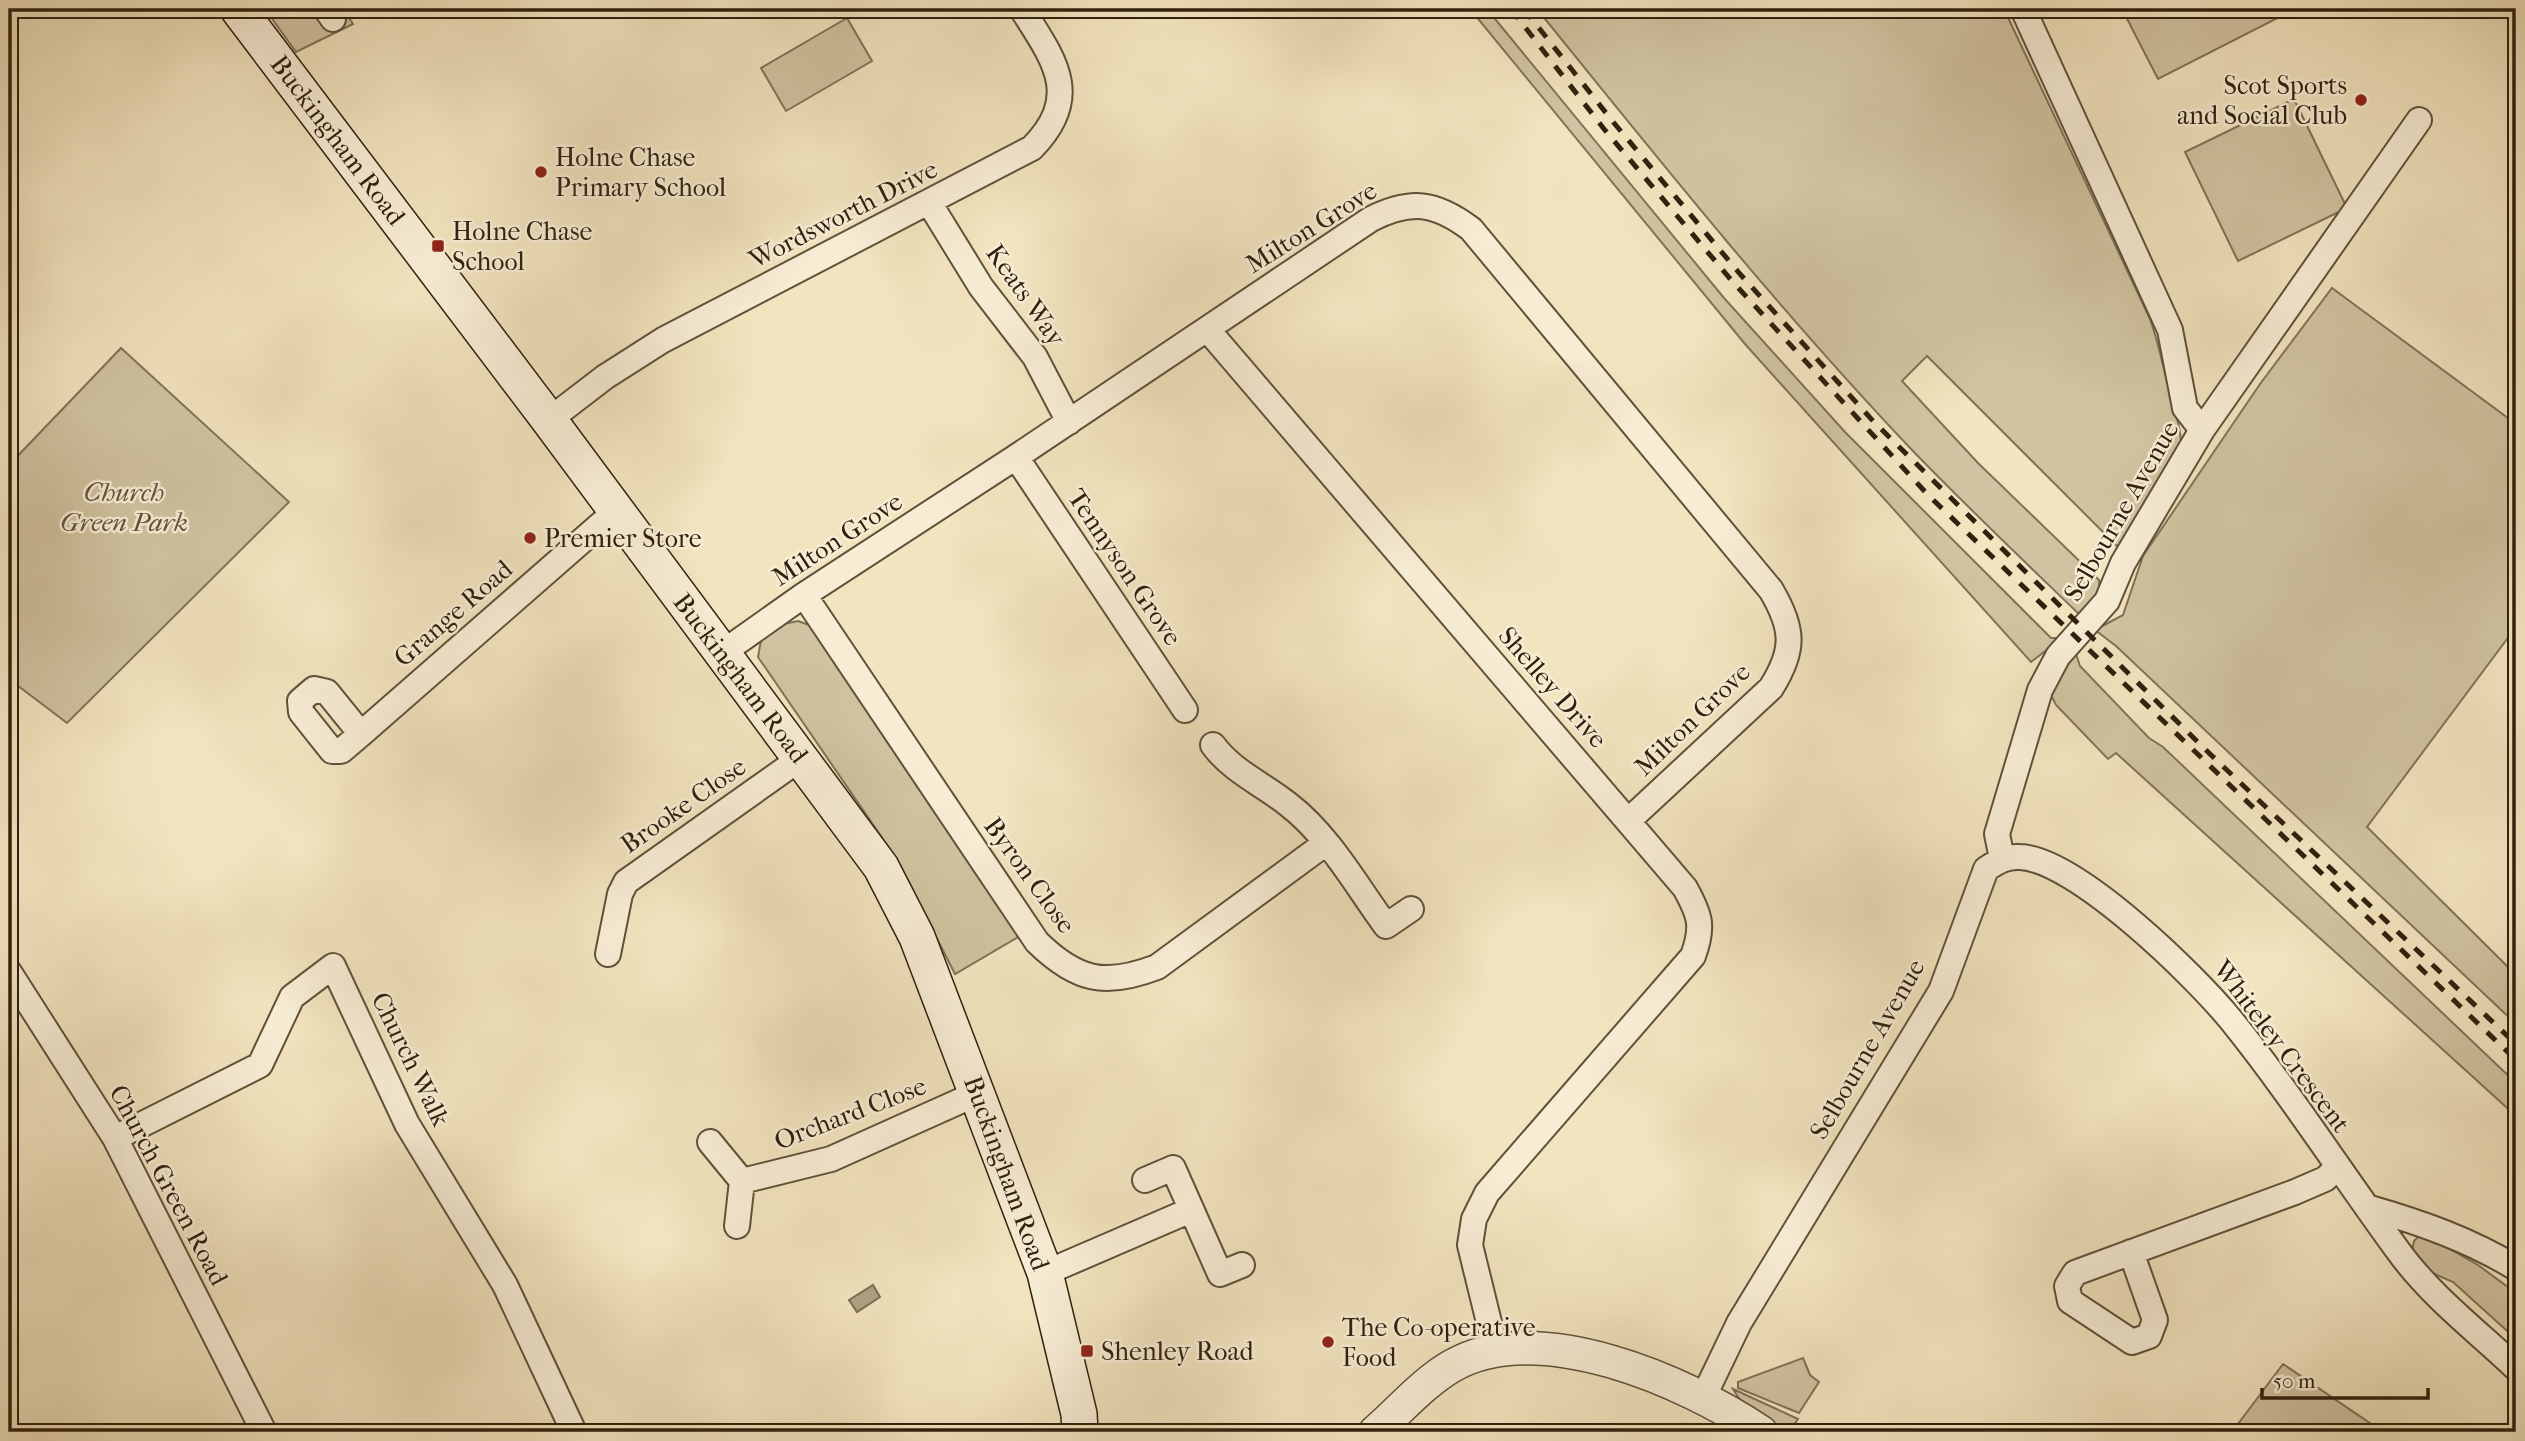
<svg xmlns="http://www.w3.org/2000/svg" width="2525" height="1441" font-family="'IM FELL French Canon',serif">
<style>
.green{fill:#d1c3a1;stroke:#807258;stroke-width:2}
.water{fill:#b0a183;stroke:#7d6d54;stroke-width:2}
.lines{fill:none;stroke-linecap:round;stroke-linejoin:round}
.minor-casing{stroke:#60513a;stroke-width:28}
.tertiary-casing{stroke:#60513a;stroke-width:35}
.secondary-casing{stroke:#30200e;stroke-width:38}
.minor{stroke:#f7edd5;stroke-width:24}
.tertiary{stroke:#f7edd5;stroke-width:32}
.secondary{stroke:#f7edd5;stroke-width:35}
.rail{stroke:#30200e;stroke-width:5;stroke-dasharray:12 12;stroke-linecap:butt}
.poi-dot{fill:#8f2418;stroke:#f7edd5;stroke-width:2.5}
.labels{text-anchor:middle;stroke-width:5;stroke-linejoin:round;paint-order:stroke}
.poi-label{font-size:26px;fill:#30200e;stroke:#f7edd5;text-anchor:start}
.street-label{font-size:26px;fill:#30200e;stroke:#f7edd5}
.park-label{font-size:26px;font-style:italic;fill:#60513a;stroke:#f7edd5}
</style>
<rect width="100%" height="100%" fill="#f2e4bf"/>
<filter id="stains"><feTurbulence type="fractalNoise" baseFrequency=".00286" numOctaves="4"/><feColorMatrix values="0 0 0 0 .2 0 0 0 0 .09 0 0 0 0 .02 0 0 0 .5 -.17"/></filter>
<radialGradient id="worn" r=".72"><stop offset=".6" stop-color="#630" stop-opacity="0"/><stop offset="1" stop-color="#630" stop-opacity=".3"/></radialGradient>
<!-- green -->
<path class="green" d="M 265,9 L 317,9 L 329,25 L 346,13 L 353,24 L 296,52 Z
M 1470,9 L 1486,9 L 1491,14 L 1724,298 L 1845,432 L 2051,638 L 2062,638 L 2031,662 L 1745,344 Z
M 1537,9 L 2004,9 L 2150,319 C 2159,344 2163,368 2170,393 C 2174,410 2180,423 2181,441 L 2119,548 L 1927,356 L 1902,381 L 1978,463 L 2099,580 L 2100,593 L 2082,617 C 2025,562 1967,507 1912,450 C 1779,310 1658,159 1537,9 Z
M 2122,9 L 2121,9 L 2295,9 L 2158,79 Z
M 847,18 L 872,61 L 786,111 L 761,68 Z
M 2294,99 L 2347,208 L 2238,261 L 2185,152 Z
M 2332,288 L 2516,424 L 2516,627 L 2367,827 L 2516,975 L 2516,1024 L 2116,646 L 2095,630 L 2123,615 L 2143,556 L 2260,384 Z
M 121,348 L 289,502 L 67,723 L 9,679 L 9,465 Z
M 798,621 L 812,626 L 1020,936 L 955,974 L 896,858 L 758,657 L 761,640 L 784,624 Z
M 2075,651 L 2080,666 L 2149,738 L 2163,747 L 2516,1083 L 2516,1116 L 2116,753 L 2108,759 L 2056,705 L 2050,693 Z
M 2422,1233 L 2478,1265 L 2516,1293 L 2516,1339 L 2453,1282 L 2430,1272 L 2412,1250 L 2414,1241 Z
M 1803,1358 L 1810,1375 L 1819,1382 L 1799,1413 L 1738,1388 L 1738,1382 Z
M 2283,1364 L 2383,1432 L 2232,1432 Z
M 1733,1389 L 1798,1419 L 1789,1432 C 1769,1432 1742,1406 1733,1389 Z"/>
<!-- water -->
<path class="water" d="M 873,1285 L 880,1297 L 857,1312 L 849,1300 Z"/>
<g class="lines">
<!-- minor casing -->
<g class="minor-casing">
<path id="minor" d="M 326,9 L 333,19
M 2023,9 L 2170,330 L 2185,408 L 2202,430
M 930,204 L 981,287 L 1035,357 L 1069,422
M 1207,329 L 1685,888 C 1700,915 1704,926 1693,956 L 1487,1193 L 1474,1219 L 1470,1245 L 1496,1351
M 549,420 L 605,377 L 663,340 L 1032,148 C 1083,96 1054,60 1022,9
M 1016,457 L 1185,710
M 804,595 L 1037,942 C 1077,981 1105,987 1157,967 L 1326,843
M 722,653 L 804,595 L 1016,457 L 1371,219 C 1411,199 1435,202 1471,229 L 1771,590 C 1794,629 1795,650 1771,688 L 1628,821
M 361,734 L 327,692 L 314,689 L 300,701 L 301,712 L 332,751 L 341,751 L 361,734 L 616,511
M 1213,745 C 1233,772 1263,784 1289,805 C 1329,836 1356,885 1386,926 L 1411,909
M 2002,859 L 1997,834 L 2040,690 L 2058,656 L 2107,601 L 2123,563 L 2202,430 L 2419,120
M 608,954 L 620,894 L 626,882 L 801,758
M 9,972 L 115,1138 L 264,1432
M 115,1138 L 260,1065 L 292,997 L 333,966 L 407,1124 L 505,1285 L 574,1432
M 710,1142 L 742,1181 L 737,1226
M 1145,1180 L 1173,1168 L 1220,1274 L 1242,1265
M 742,1181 L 831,1159 L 978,1093
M 2370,1208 C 2422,1223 2470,1240 2516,1268
M 2131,1252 L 2155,1320 L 2149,1336 L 2132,1342 L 2070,1301 L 2067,1286 L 2075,1273 L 2295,1192 L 2325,1179 L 2337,1168
M 1045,1273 L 1191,1210
M 1703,1398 L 1739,1323 L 1941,991 L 1986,869 C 1997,862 2006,856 2020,857 C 2076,859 2196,977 2231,1020 C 2290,1093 2344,1177 2399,1252 C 2431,1296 2477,1331 2516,1368"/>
</g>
<!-- tertiary casing -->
<g class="tertiary-casing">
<path id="tertiary" d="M 1375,1432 C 1399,1411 1424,1382 1452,1366 C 1538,1316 1687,1382 1761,1432"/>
</g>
<!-- secondary casing -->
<g class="secondary-casing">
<path id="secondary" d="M 238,9 L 549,420 L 881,867 L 917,937 L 1045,1273 L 1079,1414 L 1080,1432"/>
</g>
<!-- minor -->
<use href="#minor" class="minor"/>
<!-- tertiary -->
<use href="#tertiary" class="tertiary"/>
<!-- secondary -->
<use href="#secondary" class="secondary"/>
<!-- rail -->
<path class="rail" d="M 1511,9 L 1604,129 L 1732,281 L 1928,495 L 2516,1060
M 1524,9 L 1614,123 L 1740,274 L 1874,422 L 2210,754 L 2516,1044"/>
</g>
<!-- markers -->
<g class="poi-dot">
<circle cx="2361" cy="100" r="7"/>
<circle cx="541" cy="172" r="7"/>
<rect x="431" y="239" width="14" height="14" rx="3.5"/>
<circle cx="530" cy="538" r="7"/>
<circle cx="1328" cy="1342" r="7"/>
<rect x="1080" y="1344" width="14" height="14" rx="3.5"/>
</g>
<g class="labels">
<!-- poi labels -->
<g class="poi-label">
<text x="2347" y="94" text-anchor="end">Scot Sports<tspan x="2347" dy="30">and Social Club</tspan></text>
<text x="555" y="166">Holne Chase<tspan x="555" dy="30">Primary School</tspan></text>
<text x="452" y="240">Holne Chase<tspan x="452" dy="30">School</tspan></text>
<text x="544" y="547">Premier Store</text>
<text x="1342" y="1336">The Co-operative<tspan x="1342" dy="30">Food</tspan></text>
<text x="1101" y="1360">Shenley Road</text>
</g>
<!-- street labels -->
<g class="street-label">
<text transform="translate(338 140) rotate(53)" y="9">Buckingham Road</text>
<text transform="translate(843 214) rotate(-27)" y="9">Wordsworth Drive</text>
<text transform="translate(1311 227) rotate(-32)" y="9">Milton Grove</text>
<text transform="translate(1026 295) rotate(55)" y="9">Keats Way</text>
<text transform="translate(2121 511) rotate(-60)" y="9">Selbourne Avenue</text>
<text transform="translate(837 539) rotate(-33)" y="9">Milton Grove</text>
<text transform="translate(1125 567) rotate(56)" y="9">Tennyson Grove</text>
<text transform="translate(453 613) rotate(-41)" y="9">Grange Road</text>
<text transform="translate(741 678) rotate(53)" y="9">Buckingham Road</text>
<text transform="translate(1553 687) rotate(49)" y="9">Shelley Drive</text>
<text transform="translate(1692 719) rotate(-44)" y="9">Milton Grove</text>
<text transform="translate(683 805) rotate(-35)" y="9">Brooke Close</text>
<text transform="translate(1030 875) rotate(54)" y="9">Byron Close</text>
<text transform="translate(2282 1046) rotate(53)" y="9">Whiteley Crescent</text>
<text transform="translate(1867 1049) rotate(-60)" y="9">Selbourne Avenue</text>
<text transform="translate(411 1059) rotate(64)" y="9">Church Walk</text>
<text transform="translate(850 1113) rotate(-21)" y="9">Orchard Close</text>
<text transform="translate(1007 1173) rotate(70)" y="9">Buckingham Road</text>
<text transform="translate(169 1185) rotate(62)" y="9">Church Green Road</text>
</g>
<!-- park labels -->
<g class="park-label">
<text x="124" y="501">Church<tspan x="124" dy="30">Green Park</tspan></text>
</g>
</g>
<!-- margin -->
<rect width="2525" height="1441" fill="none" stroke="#f2e4bf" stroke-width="35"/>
<rect x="10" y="10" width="2504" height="1420" fill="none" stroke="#30200e" stroke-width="3.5"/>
<rect x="18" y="18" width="2490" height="1406" fill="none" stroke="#30200e" stroke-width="2"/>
<!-- scale -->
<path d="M2262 1388v10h166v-10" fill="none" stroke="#30200e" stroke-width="3.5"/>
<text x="2273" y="1388" font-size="21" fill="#30200e" stroke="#f7edd5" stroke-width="5" paint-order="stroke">50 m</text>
<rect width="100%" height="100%" filter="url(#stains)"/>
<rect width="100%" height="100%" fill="url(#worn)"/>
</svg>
